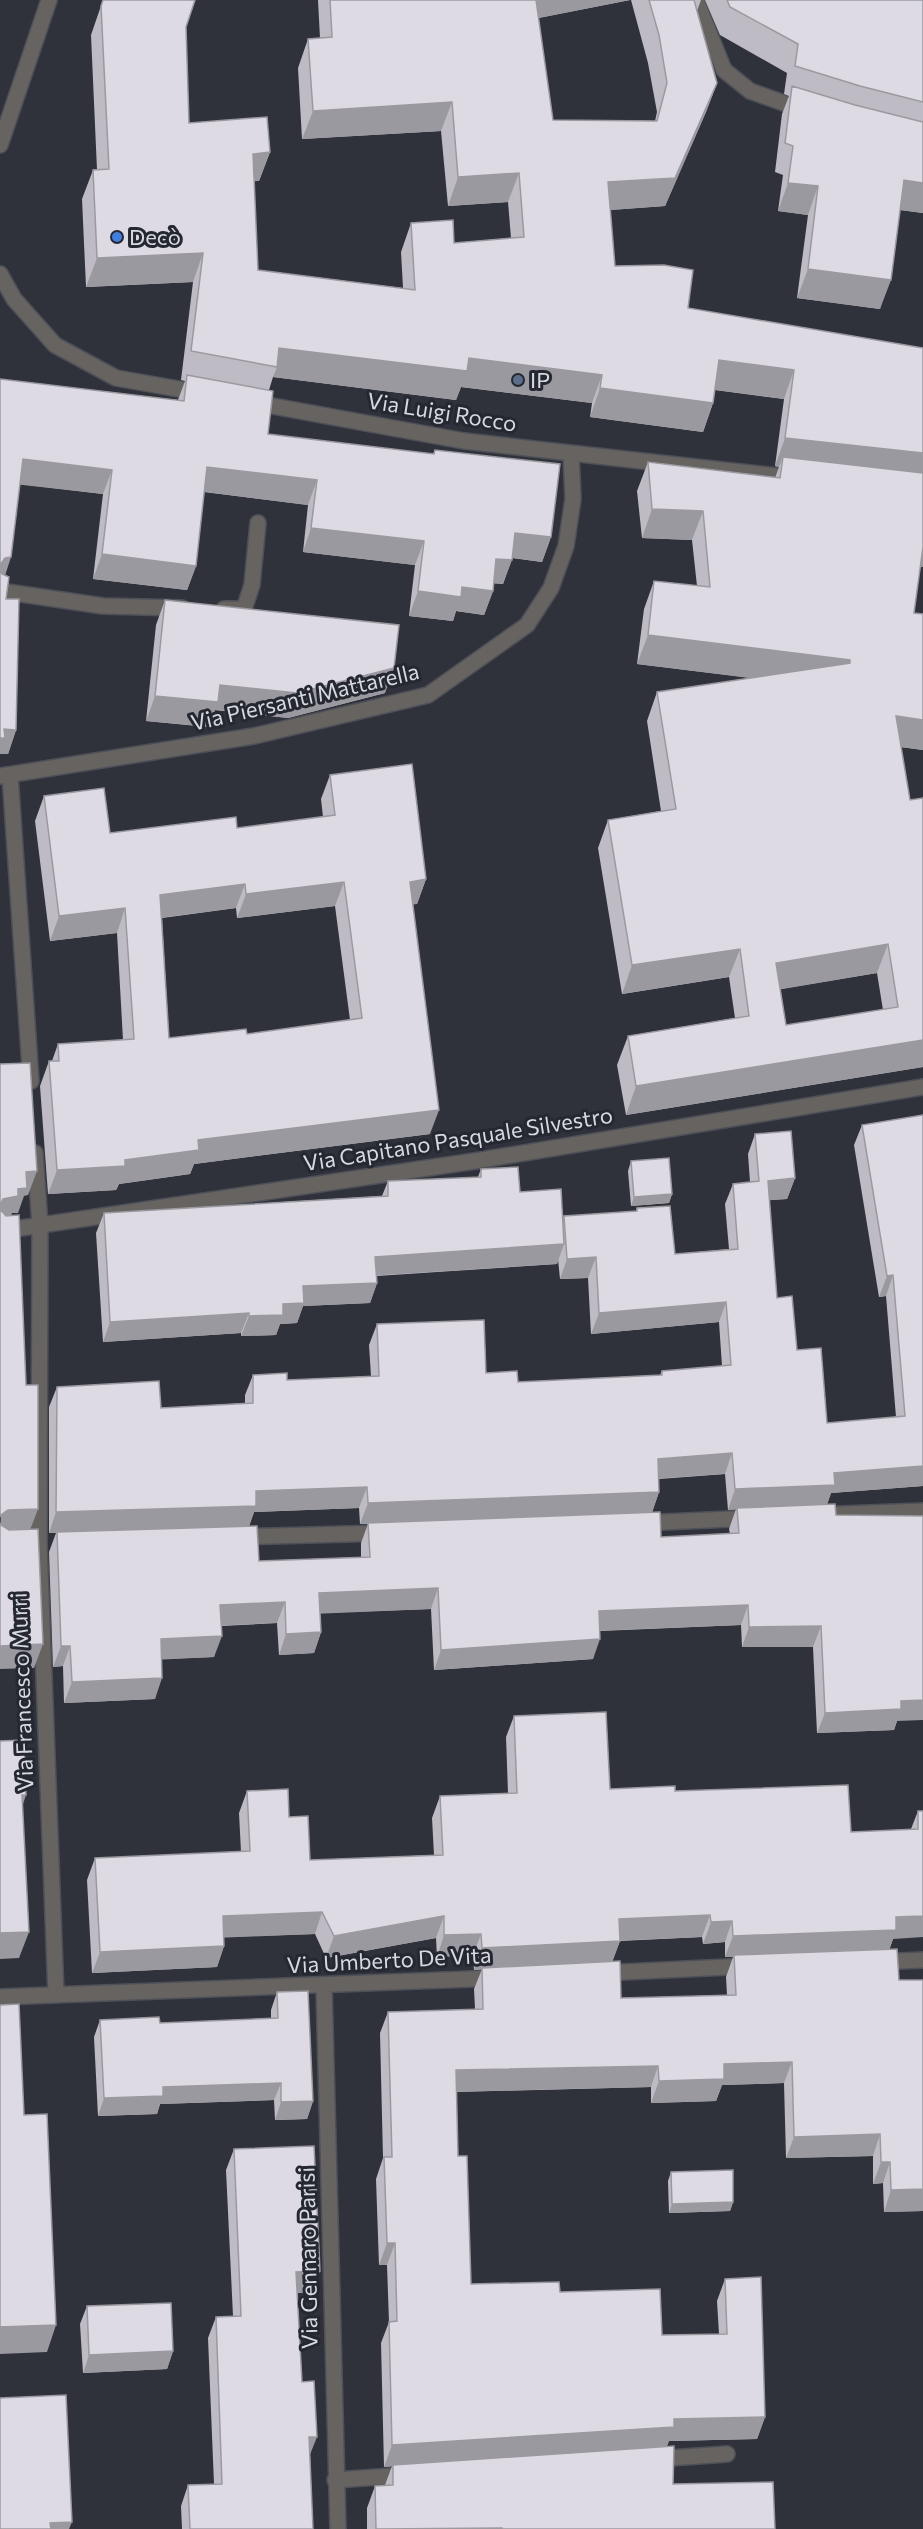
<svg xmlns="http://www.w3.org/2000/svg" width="923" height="2529" font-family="Commissioner,sans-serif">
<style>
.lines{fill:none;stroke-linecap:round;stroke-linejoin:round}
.minor-casing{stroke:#4d5058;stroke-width:18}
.minor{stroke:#666360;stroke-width:15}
.wall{fill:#bebbc4;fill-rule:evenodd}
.shaded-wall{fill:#9b99a0}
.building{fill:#dddae4;stroke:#9b99a0;stroke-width:1.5;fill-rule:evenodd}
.shop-dot{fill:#3f7fe0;stroke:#252830;stroke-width:2}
.service-dot{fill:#5c6f8a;stroke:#252830;stroke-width:2}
.labels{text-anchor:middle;stroke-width:6;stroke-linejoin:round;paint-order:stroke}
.poi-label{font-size:22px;fill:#d6d9de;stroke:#252830;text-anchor:start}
.street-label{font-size:22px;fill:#d6d9de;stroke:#252830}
</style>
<rect width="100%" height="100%" fill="#2f323a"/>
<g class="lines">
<!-- minor casing -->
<g class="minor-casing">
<path id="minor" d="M 696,0 L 724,70 L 750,91 L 803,110
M 0,145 L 49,0
M 0,274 L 14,299 L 55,345 L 116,378 L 201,393
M 251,402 L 464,441 L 794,478
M 0,591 L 103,606 L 182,608
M 224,609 L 244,609 L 252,585 L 258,523
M 10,775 L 31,1081
M 0,776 L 254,736 L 428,695 L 527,625 L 551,588 L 566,546 L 573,499 L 571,453
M 35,1153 L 40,1225 L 39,1543 L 56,1995
M 0,1231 L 475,1161 L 923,1087
M 815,1515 L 923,1511
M 642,1523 L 753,1518
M 237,1537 L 384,1533
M 878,1962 L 923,1960
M 602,1973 L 749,1966
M 324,1987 L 338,2529
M 0,1997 L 497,1978
M 655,2459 L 727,2454
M 335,2480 L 407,2475"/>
</g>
<!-- minor -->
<use href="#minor" class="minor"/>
</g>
<!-- wall -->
<path class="wall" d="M 103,0 L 186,27 L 189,123 L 270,152 L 259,181 L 254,181 L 258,270 L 403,288 L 401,252 L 411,223 L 454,243 L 511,238 L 508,202 L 448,206 L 441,131 L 302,139 L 298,68 L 308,39 L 320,38 L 318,0 L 630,0 L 538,18 L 553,120 L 655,121 L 657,112 L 648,63 L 631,0 L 701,0 L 697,11 L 717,83 L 706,112 L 665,206 L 610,210 L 615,266 L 688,308 L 923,348 L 923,567 L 920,566 L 914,613 L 923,614 L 923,750 L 901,747 L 910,800 L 923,798 L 923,1067 L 626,1115 L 617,1065 L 628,1036 L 735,1018 L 729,977 L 622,994 L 598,848 L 608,820 L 661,811 L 647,721 L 657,692 L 752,678 L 637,664 L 644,609 L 654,581 L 697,586 L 692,540 L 642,538 L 637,491 L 648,462 L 775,478 L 779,467 L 775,466 L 784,399 L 715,390 L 713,403 L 703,432 L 590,417 L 592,403 L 461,387 L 456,400 L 273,377 L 269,390 L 268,434 L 433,454 L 435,450 L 551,537 L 542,562 L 512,558 L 503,584 L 493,583 L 493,591 L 484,615 L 456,611 L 453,621 L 409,616 L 415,565 L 303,552 L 308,505 L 204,492 L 196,566 L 187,590 L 93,579 L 103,494 L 20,484 L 5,575 L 16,730 L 8,754 L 0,754 L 0,379 L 178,400 L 185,381 L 181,380 L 193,282 L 86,287 L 82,199 L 93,170 L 97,170 L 91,35 ZM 877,973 L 883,1010 L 786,1025 L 780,989 Z
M 705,0 L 923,0 L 923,213 L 900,210 L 880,309 L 797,298 L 808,215 L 778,211 L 783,175 L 775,172 L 782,114 L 789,96 L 784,94 L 787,73 L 720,35 Z
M 165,600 L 385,693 L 288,718 L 215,710 L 209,727 L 146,721 L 156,625 Z
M 330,775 L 426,879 L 417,904 L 413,904 L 430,1134 L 194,1164 L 190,1174 L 119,1184 L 116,1190 L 48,1194 L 40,1086 L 49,1061 L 52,1061 L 58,1044 L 123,1040 L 117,933 L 50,941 L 35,821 L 44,796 L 110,833 L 237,828 L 323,817 L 321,799 ZM 335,906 L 350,1020 L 247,1034 L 169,1038 L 162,918 L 236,908 L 237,918 Z
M 923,1115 L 923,1486 L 831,1493 L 827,1504 L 836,1515 L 897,1721 L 894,1730 L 817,1733 L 813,1647 L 742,1647 L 741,1625 L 600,1631 L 593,1659 L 434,1670 L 431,1609 L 320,1613 L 321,1632 L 314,1653 L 279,1655 L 277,1623 L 221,1626 L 214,1657 L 162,1659 L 155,1699 L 64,1703 L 63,1666 L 53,1667 L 49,1552 L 56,1533 L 49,1533 L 49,1407 L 57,1387 L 161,1408 L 245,1403 L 245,1395 L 253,1375 L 287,1380 L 371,1376 L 369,1345 L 377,1324 L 486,1373 L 518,1382 L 660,1375 L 662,1371 L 722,1366 L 719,1322 L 591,1334 L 588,1278 L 560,1279 L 558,1259 L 557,1264 L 377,1276 L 377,1283 L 370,1303 L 303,1306 L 297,1323 L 280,1324 L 276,1335 L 241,1336 L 241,1333 L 103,1342 L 96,1233 L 104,1213 L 382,1196 L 388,1181 L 478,1177 L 481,1169 L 520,1192 L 563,1220 L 564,1216 L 636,1211 L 637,1208 L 675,1254 L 729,1249 L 725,1204 L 733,1184 L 750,1182 L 748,1154 L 755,1134 L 795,1178 L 787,1199 L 769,1200 L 777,1298 L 797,1350 L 827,1423 L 896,1417 L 886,1296 L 879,1297 L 854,1145 L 862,1125 ZM 725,1474 L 728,1510 L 736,1509 L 729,1529 L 730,1534 L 661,1537 L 652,1512 L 659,1492 L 659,1479 ZM 359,1508 L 360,1524 L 368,1524 L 361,1543 L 361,1557 L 259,1561 L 249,1526 L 254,1512 Z
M 631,1161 L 672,1194 L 669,1203 L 631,1206 L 628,1171 Z
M 514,1716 L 610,1789 L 675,1791 L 851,1832 L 911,1829 L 918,1811 L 923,1811 L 893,1939 L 889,1950 L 899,1980 L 923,1980 L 923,2211 L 884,2212 L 883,2183 L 873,2184 L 873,2156 L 786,2158 L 784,2083 L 722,2085 L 716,2101 L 651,2103 L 651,2087 L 456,2092 L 458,2156 L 471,2284 L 560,2292 L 662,2335 L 719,2334 L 717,2301 L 725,2279 L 765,2417 L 757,2439 L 669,2441 L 667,2446 L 673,2484 L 775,2529 L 367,2529 L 367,2508 L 375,2486 L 385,2485 L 392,2466 L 384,2467 L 381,2343 L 389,2322 L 387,2265 L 379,2265 L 376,2179 L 383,2158 L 380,2033 L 388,2012 L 475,2009 L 474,1989 L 482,1969 L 474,1970 L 473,1955 L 437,1957 L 436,1938 L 326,1958 L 315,1934 L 224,1937 L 224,1946 L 217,1967 L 92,1973 L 87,1880 L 95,1858 L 241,1852 L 239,1813 L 247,1791 L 289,1817 L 310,1860 L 434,1855 L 432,1818 L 440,1796 L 508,1793 L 506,1737 ZM 702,1937 L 703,1944 L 725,1942 L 725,1957 L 733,1957 L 726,1977 L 727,1995 L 621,1998 L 612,1961 L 620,1941 Z
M 277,1992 L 313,2101 L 307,2119 L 275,2120 L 274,2100 L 160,2104 L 157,2114 L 98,2116 L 94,2037 L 100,2020 L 160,2023 L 271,2018 L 271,2010 Z
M 234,2149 L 312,2292 L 297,2293 L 302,2382 L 310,2456 L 313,2529 L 182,2529 L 181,2506 L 188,2485 L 214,2484 L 208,2338 L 216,2317 L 233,2316 L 226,2170 Z
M 671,2172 L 733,2202 L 730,2211 L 669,2213 L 668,2181 Z
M 87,2306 L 173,2351 L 167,2369 L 83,2373 L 80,2324 Z"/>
<!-- shaded-wall -->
<path class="shaded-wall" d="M 532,0 L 630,0 L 524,21 Z
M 717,83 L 706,112 L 665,206 L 597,211 L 608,182 Z
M 452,102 L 441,131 L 302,139 L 313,111 Z
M 270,152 L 259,181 L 243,182 L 253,154 Z
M 519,173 L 508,202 L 448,206 L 458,177 Z
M 904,180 L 923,183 L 923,213 L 893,209 Z
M 788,183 L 818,186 L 808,215 L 778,211 Z
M 203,253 L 193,282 L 86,287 L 97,258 Z
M 808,269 L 891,280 L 880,309 L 797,298 Z
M 279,348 L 469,358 L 602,375 L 592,403 L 461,387 L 456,400 L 273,377 L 277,367 Z
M 719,360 L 794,370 L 784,399 L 708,389 Z
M 600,388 L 713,403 L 703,432 L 590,417 Z
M 785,438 L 923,453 L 923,483 L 783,457 L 779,467 L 775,466 Z
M 23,459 L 112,470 L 103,494 L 14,484 Z
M 207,467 L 317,480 L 308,505 L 198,491 Z
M 652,509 L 703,511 L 692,540 L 642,538 Z
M 311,528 L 424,541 L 415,565 L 303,552 Z
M 515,533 L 551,537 L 542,562 L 506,557 Z
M 923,541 L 923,567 L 914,566 Z
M 102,554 L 196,566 L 187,590 L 93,579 Z
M 11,557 L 3,582 L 0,582 L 0,565 L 5,558 Z
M 496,559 L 512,560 L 503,584 L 488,583 Z
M 462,587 L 493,591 L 484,615 L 456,611 L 453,621 L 409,616 L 418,591 Z
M 648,635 L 850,660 L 840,689 L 637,664 Z
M 394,668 L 385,693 L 288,718 L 215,710 L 209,727 L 146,721 L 155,696 L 220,685 Z
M 896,716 L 923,720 L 923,750 L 885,745 Z
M 4,729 L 16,730 L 8,754 L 0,754 L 0,738 Z
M 426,879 L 417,904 L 401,906 L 410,882 Z
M 344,882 L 335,906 L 237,918 L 246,894 Z
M 245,884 L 236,908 L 152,919 L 160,895 Z
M 125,908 L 117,933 L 50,941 L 59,916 Z
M 888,944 L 877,973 L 765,992 L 776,963 Z
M 740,949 L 729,977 L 622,994 L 632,965 Z
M 923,1040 L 923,1067 L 626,1115 L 636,1086 Z
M 439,1110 L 430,1134 L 194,1164 L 190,1174 L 119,1184 L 116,1190 L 48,1194 L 57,1170 L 125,1160 L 198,1140 Z
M 37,1171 L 28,1195 L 24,1196 L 18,1213 L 12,1213 L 10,1220 L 0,1222 L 0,1206 L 3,1199 L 26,1172 Z
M 795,1178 L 787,1199 L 760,1201 L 768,1181 Z
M 672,1194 L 669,1203 L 631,1206 L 634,1197 Z
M 564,1244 L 557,1264 L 368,1276 L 375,1257 Z
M 596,1257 L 588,1278 L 560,1279 L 567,1259 Z
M 893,1275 L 886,1296 L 879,1297 L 887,1276 Z
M 377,1283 L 370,1303 L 303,1306 L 297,1323 L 280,1324 L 276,1335 L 241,1336 L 249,1316 L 283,1304 L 303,1286 Z
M 726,1302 L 719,1322 L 591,1334 L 599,1313 Z
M 249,1313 L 241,1333 L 103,1342 L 110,1322 Z
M 732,1453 L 725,1474 L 650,1479 L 658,1459 Z
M 923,1466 L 923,1486 L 831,1493 L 827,1505 L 728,1510 L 735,1489 L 834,1473 Z
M 367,1487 L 359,1508 L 254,1512 L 249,1527 L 49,1533 L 56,1512 L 256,1491 Z
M 659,1492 L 652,1513 L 360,1524 L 368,1503 Z
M 38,1509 L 29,1533 L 0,1534 L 1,1515 L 8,1510 Z
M 438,1588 L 431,1609 L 312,1614 L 319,1593 Z
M 285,1602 L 277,1623 L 212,1626 L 220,1605 Z
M 748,1605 L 741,1625 L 591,1631 L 599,1611 Z
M 821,1626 L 813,1647 L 742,1647 L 749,1627 Z
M 321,1632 L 314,1653 L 279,1655 L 286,1634 Z
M 222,1636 L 214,1657 L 153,1660 L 161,1639 Z
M 600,1639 L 593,1659 L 434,1670 L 441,1650 Z
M 43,1644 L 34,1668 L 0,1669 L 0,1646 Z
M 61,1646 L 70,1646 L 63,1666 L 53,1667 Z
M 162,1678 L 155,1699 L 64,1703 L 72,1682 Z
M 923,1700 L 923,1720 L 897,1721 L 894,1730 L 817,1733 L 825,1713 L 901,1701 Z
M 22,1795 L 26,1795 L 17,1822 Z
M 322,1912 L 315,1934 L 215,1938 L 223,1916 Z
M 710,1915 L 702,1937 L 611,1941 L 619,1919 Z
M 444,1916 L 436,1938 L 326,1958 L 334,1936 Z
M 923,1916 L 923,1937 L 893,1939 L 889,1951 L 734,1955 L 733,1957 L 725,1957 L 733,1936 L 896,1917 Z
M 732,1921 L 725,1942 L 703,1944 L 711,1922 Z
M 29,1932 L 19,1958 L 0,1959 L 0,1933 Z
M 481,1934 L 473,1955 L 437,1957 L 444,1935 Z
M 620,1941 L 612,1963 L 474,1970 L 482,1948 Z
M 224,1946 L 217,1967 L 92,1973 L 100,1952 Z
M 792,2062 L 784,2083 L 722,2085 L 716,2101 L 651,2103 L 659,2081 L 724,2064 Z
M 658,2066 L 651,2087 L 448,2092 L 456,2070 Z
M 281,2083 L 274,2100 L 160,2104 L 157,2114 L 98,2116 L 104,2098 L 163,2087 Z
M 313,2101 L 307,2119 L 275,2120 L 281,2102 Z
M 880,2134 L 873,2156 L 786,2158 L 794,2137 Z
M 881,2162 L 890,2162 L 883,2183 L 873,2184 Z
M 923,2189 L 923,2211 L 884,2212 L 891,2190 Z
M 733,2202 L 730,2211 L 669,2213 L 672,2204 Z
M 387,2243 L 395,2243 L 387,2265 L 379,2265 Z
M 320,2271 L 312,2292 L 289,2293 L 296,2272 Z
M 56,2325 L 47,2352 L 0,2354 L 0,2327 Z
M 173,2351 L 167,2369 L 83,2373 L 89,2355 Z
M 765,2417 L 757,2439 L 669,2441 L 666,2448 L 384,2467 L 392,2445 L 674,2419 Z
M 309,2437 L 317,2437 L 309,2457 Z
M 72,2522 L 69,2529 L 48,2529 L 50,2523 Z"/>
<!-- building -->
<path class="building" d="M 103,0 L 195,0 L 186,27 L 189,123 L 267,117 L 270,152 L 253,154 L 258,270 L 415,290 L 411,223 L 453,220 L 454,243 L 524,237 L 519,173 L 458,177 L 452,102 L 313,111 L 308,39 L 332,37 L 330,0 L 536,0 L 553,120 L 657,121 L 667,83 L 659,35 L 649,0 L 694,0 L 717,83 L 675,178 L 608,182 L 615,266 L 664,265 L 693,270 L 688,308 L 923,348 L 923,453 L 785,438 L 794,370 L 719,360 L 713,403 L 600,388 L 602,375 L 469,358 L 467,371 L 279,348 L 277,367 L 191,351 L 203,253 L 97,258 L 93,170 L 109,169 L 101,6 Z
M 727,0 L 923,0 L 923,102 L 860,86 L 795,66 L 798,44 L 730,7 Z
M 792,86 L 855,105 L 923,122 L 923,183 L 904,180 L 891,280 L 808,269 L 818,186 L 788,183 L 793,146 L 785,143 Z
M 187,375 L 273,391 L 268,434 L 434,454 L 435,450 L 560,464 L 551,537 L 515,533 L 512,560 L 496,559 L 493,591 L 462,587 L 461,597 L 418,591 L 424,541 L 311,528 L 317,480 L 207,467 L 196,566 L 102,554 L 112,470 L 23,459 L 11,557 L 5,558 L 0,565 L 0,379 L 184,401 Z
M 783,457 L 923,473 L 923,547 L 914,613 L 923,614 L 923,720 L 896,716 L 910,800 L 923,798 L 923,1040 L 636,1086 L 628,1036 L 749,1016 L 740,949 L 632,965 L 608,820 L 676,809 L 657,692 L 850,663 L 850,660 L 648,635 L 654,581 L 710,587 L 703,511 L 652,509 L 648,462 L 780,478 ZM 888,944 L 898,1007 L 786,1025 L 776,963 Z
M 0,568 L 2,574 L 9,577 L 6,599 L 19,599 L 16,730 L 4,729 L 5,738 L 0,738 Z
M 165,600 L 399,625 L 394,668 L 297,693 L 220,685 L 218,702 L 155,696 Z
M 412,764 L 426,879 L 410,882 L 439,1110 L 198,1140 L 199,1150 L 125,1160 L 125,1166 L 57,1170 L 49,1061 L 59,1061 L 58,1044 L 134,1039 L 125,908 L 59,916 L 44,796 L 104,788 L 110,833 L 236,817 L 237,828 L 335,815 L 330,775 ZM 344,882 L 362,1018 L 247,1034 L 246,1029 L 169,1038 L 160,895 L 245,884 L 246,894 Z
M 30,1063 L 37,1171 L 26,1172 L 27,1188 L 18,1189 L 18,1196 L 3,1199 L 0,1206 L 0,1064 Z
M 923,1115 L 923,1466 L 834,1473 L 835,1485 L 735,1489 L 732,1453 L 658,1459 L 659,1492 L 368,1503 L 367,1487 L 256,1491 L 256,1506 L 56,1512 L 57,1387 L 159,1381 L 161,1408 L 253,1403 L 253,1375 L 287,1373 L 287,1380 L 379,1376 L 377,1324 L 484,1320 L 486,1373 L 517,1371 L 518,1382 L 662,1375 L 662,1371 L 731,1365 L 726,1302 L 599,1313 L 596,1257 L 567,1259 L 564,1216 L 637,1211 L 637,1208 L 670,1206 L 675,1254 L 738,1249 L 733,1184 L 759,1181 L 755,1134 L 791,1131 L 795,1178 L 768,1181 L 777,1298 L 792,1296 L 797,1350 L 821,1348 L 827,1423 L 905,1416 L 893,1275 L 887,1276 L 862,1125 Z
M 669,1158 L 672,1194 L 634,1197 L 631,1161 Z
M 518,1167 L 520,1192 L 561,1189 L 564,1244 L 375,1257 L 377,1283 L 303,1286 L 304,1303 L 283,1304 L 283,1315 L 249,1316 L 249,1313 L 110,1322 L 104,1213 L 388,1196 L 388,1181 L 481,1177 L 481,1169 Z
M 0,1209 L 6,1216 L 19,1215 L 26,1385 L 38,1385 L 38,1509 L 8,1510 L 1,1515 L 0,1517 Z
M 835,1504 L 836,1515 L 923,1516 L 923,1700 L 901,1701 L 901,1709 L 825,1713 L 821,1626 L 749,1627 L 748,1605 L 599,1611 L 600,1639 L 441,1650 L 438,1588 L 319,1593 L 321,1632 L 286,1634 L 285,1602 L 220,1605 L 222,1636 L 161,1639 L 162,1678 L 72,1682 L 70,1646 L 61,1646 L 57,1532 L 257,1526 L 259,1561 L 370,1557 L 368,1523 L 660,1512 L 661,1537 L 739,1533 L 737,1508 Z
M 0,1523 L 1,1525 L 9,1530 L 38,1529 L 43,1644 L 0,1646 Z
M 606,1712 L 610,1789 L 675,1786 L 675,1791 L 848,1785 L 851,1832 L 918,1829 L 918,1811 L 923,1811 L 923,1916 L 896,1917 L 896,1930 L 733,1936 L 732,1921 L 711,1922 L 710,1915 L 619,1919 L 620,1941 L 482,1948 L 481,1934 L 444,1935 L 444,1916 L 334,1936 L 322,1912 L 223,1916 L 224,1946 L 100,1952 L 95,1858 L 250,1851 L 247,1791 L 288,1789 L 289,1817 L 308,1816 L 310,1860 L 443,1855 L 440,1796 L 517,1793 L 514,1716 Z
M 24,1740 L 26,1795 L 22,1795 L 29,1932 L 0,1933 L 0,1741 Z
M 897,1949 L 899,1980 L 923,1980 L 923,2189 L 891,2190 L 890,2162 L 881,2162 L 880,2134 L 794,2137 L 792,2062 L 724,2064 L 724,2079 L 659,2081 L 658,2066 L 456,2070 L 458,2156 L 467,2156 L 471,2284 L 559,2282 L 560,2292 L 660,2289 L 662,2335 L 727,2334 L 725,2279 L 761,2277 L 765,2417 L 674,2419 L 674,2427 L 392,2445 L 389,2322 L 397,2321 L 395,2243 L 387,2243 L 384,2157 L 392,2157 L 388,2012 L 483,2009 L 482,1968 L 620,1961 L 621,1998 L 736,1995 L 734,1955 Z
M 308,1991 L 313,2101 L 281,2102 L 281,2083 L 163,2087 L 163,2096 L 104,2098 L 100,2020 L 159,2017 L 160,2023 L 278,2018 L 277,1992 Z
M 19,2004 L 24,2115 L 47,2114 L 56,2325 L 0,2327 L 0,2005 Z
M 314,2146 L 320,2271 L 296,2272 L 302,2382 L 314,2381 L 317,2437 L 309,2437 L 313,2529 L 190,2529 L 188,2485 L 222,2484 L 216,2317 L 241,2316 L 234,2149 Z
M 733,2170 L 733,2202 L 672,2204 L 671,2172 Z
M 171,2303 L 173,2351 L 89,2355 L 87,2306 Z
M 66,2395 L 72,2522 L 50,2523 L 51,2529 L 0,2529 L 0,2398 Z
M 674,2446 L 673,2484 L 773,2482 L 775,2529 L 502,2529 L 502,2528 L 376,2529 L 375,2486 L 393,2485 L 393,2465 Z"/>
<!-- markers -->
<circle class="shop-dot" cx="117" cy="237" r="6"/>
<circle class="service-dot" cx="518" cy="380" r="6"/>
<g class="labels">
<!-- poi labels -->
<g class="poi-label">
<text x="129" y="245">Decò</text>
<text x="530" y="388">IP</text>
</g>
<!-- street labels -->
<g class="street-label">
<text transform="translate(442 412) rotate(9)" y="8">Via Luigi Rocco</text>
<text transform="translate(305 697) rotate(-13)" y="8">Via Piersanti Mattarella</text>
<text transform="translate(458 1139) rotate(-9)" y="8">Via Capitano Pasquale Silvestro</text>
<text transform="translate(22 1692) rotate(-92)" y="8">Via Francesco Murri</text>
<text transform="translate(389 1960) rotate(-3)" y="8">Via Umberto De Vita</text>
<text transform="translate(308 2258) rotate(-91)" y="8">Via Gennaro Parisi</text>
</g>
</g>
</svg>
